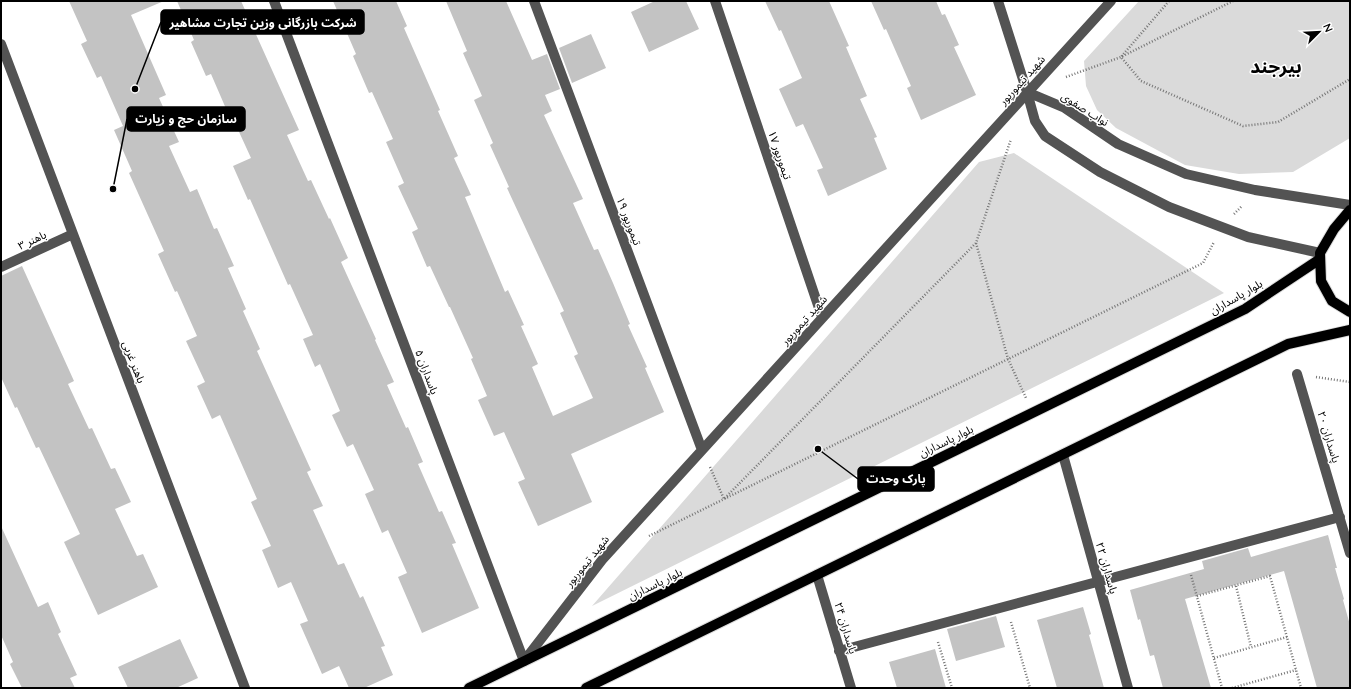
<svg xmlns="http://www.w3.org/2000/svg" width="1351" height="689" font-family="Quicksand,'Noto Sans Arabic',sans-serif">
<style>
.green{fill:#dadada}
.building{fill:#c3c3c3}
.lines{fill:none;stroke-linecap:round;stroke-linejoin:round}
.major-casing{stroke:#dbdbdb;stroke-width:12}
.path{stroke:#757575;stroke-width:2.5;stroke-dasharray:1 2;stroke-linecap:butt}
.minor{stroke:#535353;stroke-width:10}
.major{stroke:#000;stroke-width:10}
.labels{text-anchor:middle;stroke-width:3;stroke-linejoin:round;paint-order:stroke}
.street-label{font-size:11px;fill:#000;stroke:#fff}
.town-label{font-size:19px;font-weight:bold;fill:#000;stroke:#fff}
.leader{fill:none;stroke:#000;stroke-width:1.5}
.callout-dot{fill:#000;stroke:#fff;stroke-width:1.5}
.callout{fill:#000;stroke:#000;stroke-width:1.5}
.callout-label{font-size:12px;text-anchor:middle;font-weight:bold;fill:#fff}
</style>
<rect width="100%" height="100%" fill="#fff"/>
<!-- green -->
<path class="green" d="M 1139,1 L 1350,1 L 1350,138 L 1293,172 L 1239,174 L 1185,165 L 1116,128 L 1097,110 L 1086,86 L 1084,61 Z
M 1014,153 L 1224,293 L 592,606 L 979,162 Z"/>
<!-- building -->
<path class="building" d="M 69,1 L 164,1 L 131,15 L 166,95 L 159,98 L 179,142 L 169,146 L 190,192 L 197,189 L 214,229 L 217,228 L 234,266 L 228,268 L 246,309 L 243,311 L 260,349 L 257,351 L 311,470 L 307,472 L 323,506 L 313,510 L 338,565 L 344,563 L 360,598 L 363,596 L 385,646 L 381,647 L 393,675 L 364,688 L 349,688 L 339,666 L 322,674 L 300,624 L 308,621 L 291,582 L 278,588 L 262,550 L 271,546 L 251,502 L 257,499 L 220,415 L 212,419 L 197,386 L 205,382 L 186,341 L 197,336 L 177,291 L 175,292 L 158,254 L 164,251 L 129,173 L 132,171 L 114,130 L 123,126 L 101,76 L 97,78 L 81,44 L 87,41 Z
M 177,1 L 241,1 L 299,130 L 287,135 L 308,181 L 311,180 L 329,219 L 330,218 L 348,258 L 341,262 L 376,339 L 375,340 L 394,382 L 387,385 L 406,428 L 408,427 L 423,462 L 418,464 L 439,512 L 442,511 L 456,543 L 452,544 L 479,608 L 422,633 L 398,577 L 407,573 L 388,530 L 382,533 L 365,494 L 374,490 L 353,444 L 347,447 L 332,415 L 340,411 L 320,364 L 315,367 L 303,339 L 313,335 L 290,284 L 288,285 L 250,199 L 248,200 L 233,166 L 251,158 L 229,110 L 227,111 L 211,74 L 206,76 L 191,42 L 194,40 Z
M 333,1 L 396,1 L 407,26 L 404,28 L 440,110 L 438,111 L 458,156 L 454,158 L 471,195 L 465,197 L 505,292 L 508,290 L 524,325 L 521,326 L 538,364 L 532,367 L 553,416 L 593,398 L 574,356 L 578,354 L 560,313 L 564,311 L 507,188 L 509,187 L 490,145 L 493,143 L 474,100 L 482,96 L 463,53 L 467,51 L 446,1 L 506,1 L 532,60 L 547,54 L 560,89 L 545,95 L 552,111 L 544,115 L 583,199 L 573,203 L 594,250 L 598,249 L 613,283 L 630,324 L 628,325 L 647,367 L 645,368 L 664,412 L 571,454 L 592,502 L 538,526 L 518,482 L 525,479 L 504,432 L 494,436 L 478,400 L 487,396 L 471,359 L 473,358 L 450,307 L 449,307 L 430,266 L 427,267 L 412,232 L 418,229 L 398,186 L 404,183 L 386,142 L 393,139 L 372,92 L 369,93 L 353,56 L 356,54 Z
M 655,1 L 686,1 L 699,29 L 649,52 L 631,12 Z
M 765,1 L 829,1 L 849,46 L 846,47 L 867,96 L 860,99 L 877,137 L 874,138 L 887,169 L 828,196 L 817,170 L 823,168 L 803,124 L 796,127 L 779,89 L 802,78 L 781,30 L 779,31 Z
M 871,1 L 936,1 L 942,15 L 945,14 L 959,45 L 954,47 L 976,95 L 921,120 L 907,88 L 911,86 L 886,29 L 884,30 Z
M 591,34 L 606,68 L 572,83 L 559,48 Z
M 22,266 L 74,381 L 68,384 L 89,429 L 92,428 L 111,469 L 115,468 L 131,502 L 115,509 L 137,556 L 143,554 L 158,587 L 98,615 L 64,542 L 80,534 L 39,447 L 36,448 L 17,407 L 15,408 L 1,377 L 1,276 Z
M 1,526 L 38,607 L 48,602 L 61,632 L 58,634 L 77,675 L 70,678 L 75,688 L 22,688 L 10,664 L 13,662 L 1,635 Z
M 1328,535 L 1337,568 L 1335,568 L 1344,599 L 1343,600 L 1350,625 L 1350,688 L 1317,688 L 1284,571 L 1185,599 L 1211,688 L 1163,688 L 1154,655 L 1150,656 L 1140,619 L 1138,620 L 1130,590 L 1204,569 L 1202,561 L 1248,548 L 1251,557 Z
M 1083,607 L 1091,634 L 1089,635 L 1104,688 L 1057,688 L 1037,620 Z
M 996,616 L 1005,647 L 956,661 L 947,629 Z
M 180,639 L 198,678 L 176,688 L 128,688 L 118,667 Z
M 935,649 L 946,688 L 897,688 L 889,662 Z"/>
<g class="lines">
<!-- major casing -->
<g class="major-casing">
<path id="major" d="M 1350,210 L 1334,229 L 1320,253 L 1321,281 L 1332,301 L 1350,312
M 469,688 L 1245,309 L 1320,259
M 586,688 L 1288,344 L 1350,330"/>
</g>
<!-- path -->
<path class="path" d="M 1169,1 L 1121,57 L 1141,81 L 1243,126 L 1278,122 L 1350,79
M 1066,77 L 1121,57 L 1233,1
M 1234,214 L 1242,206
M 976,243 L 1008,359 L 1026,398
M 1316,377 L 1350,382
M 710,467 L 724,499 L 976,243 L 1011,139
M 649,536 L 1203,263 L 1214,242
M 1191,575 L 1222,688
M 1236,586 L 1251,647
M 1197,596 L 1270,576 L 1301,688
M 1011,622 L 1030,688
M 938,642 L 952,688
M 1214,658 L 1287,637
M 1232,688 L 1296,670"/>
<!-- minor -->
<path class="minor" d="M 274,1 L 524,661
M 534,1 L 702,450
M 715,1 L 822,317
M 998,1 L 1027,92 L 1035,121 L 1045,136 L 1100,172 L 1169,207 L 1248,237 L 1320,253
M 1,44 L 245,688
M 1027,92 L 1065,108 L 1118,144 L 1186,174 L 1255,190 L 1350,205
M 1,267 L 73,234
M 1297,374 L 1350,553
M 1063,455 L 1128,688
M 817,575 L 851,688
M 839,651 L 1340,517
M 524,661 L 602,560 L 1111,1"/>
<!-- major -->
<use href="#major" class="major"/>
</g>
<g class="labels">
<!-- street labels -->
<g class="street-label">
<text transform="translate(1022 80) rotate(-48)" y="4">شهید تیمورپور</text>
<text transform="translate(1085 109) rotate(32)" y="4">نواب صفوی</text>
<text transform="translate(780 155) rotate(71)" y="4">تیمورپور ۱۷</text>
<text transform="translate(629 221) rotate(69)" y="4">تیمورپور ۱۹</text>
<text transform="translate(32 240) rotate(-25)" y="4">باهنر ۳</text>
<text transform="translate(1236 297) rotate(-30)" y="4">بلوار پاسداران</text>
<text transform="translate(804 320) rotate(-48)" y="4">شهید تیمورپور</text>
<text transform="translate(134 362) rotate(69)" y="4">باهنر غربی</text>
<text transform="translate(427 372) rotate(69)" y="4">پاسداران ۵</text>
<text transform="translate(1329 437) rotate(73)" y="4">پاسداران ۲۰</text>
<text transform="translate(946 441) rotate(-26)" y="4">بلوار پاسداران</text>
<text transform="translate(587 561) rotate(-51)" y="4">شهید تیمورپور</text>
<text transform="translate(1107 568) rotate(74)" y="4">پاسداران ۲۲</text>
<text transform="translate(655 584) rotate(-26)" y="4">بلوار پاسداران</text>
<text transform="translate(846 628) rotate(73)" y="4">پاسداران ۲۴</text>
</g>
<!-- town labels -->
<g class="town-label">
<text x="1276" y="73">بیرجند</text>
</g>
</g>
<!-- callouts -->
<path class="leader" d="M135 89L161 22M113 189L127 119M818 449L858 479"/>
<g class="callout-dot">
<circle cx="135" cy="89" r="4"/>
<circle cx="113" cy="189" r="4"/>
<circle cx="818" cy="449" r="4"/>
</g>
<g class="callout">
<rect x="161" y="10" width="203" height="24" rx="4"/>
<rect x="127" y="107" width="118" height="24" rx="4"/>
<rect x="858" y="467" width="76" height="24" rx="4"/>
</g>
<g class="callout-label">
<text x="263" y="27">شرکت بازرگانی وزین تجارت مشاهیر</text>
<text x="186" y="123">سازمان حج و زیارت</text>
<text x="896" y="483">پارک وحدت</text>
</g>
<!-- border -->
<rect width="1351" height="689" fill="none" stroke="#000000" stroke-width="4"/>
<!-- north arrow -->
<g transform="translate(1319 32) rotate(66)" stroke="#ffffff" stroke-width="3" paint-order="stroke">
<path d="M0-3L7 15L0 10L-7 15Z" fill="#000000"/>
<text y="-6" font-size="11" font-weight="bold" text-anchor="middle" fill="#000000">N</text>
</g>
</svg>
